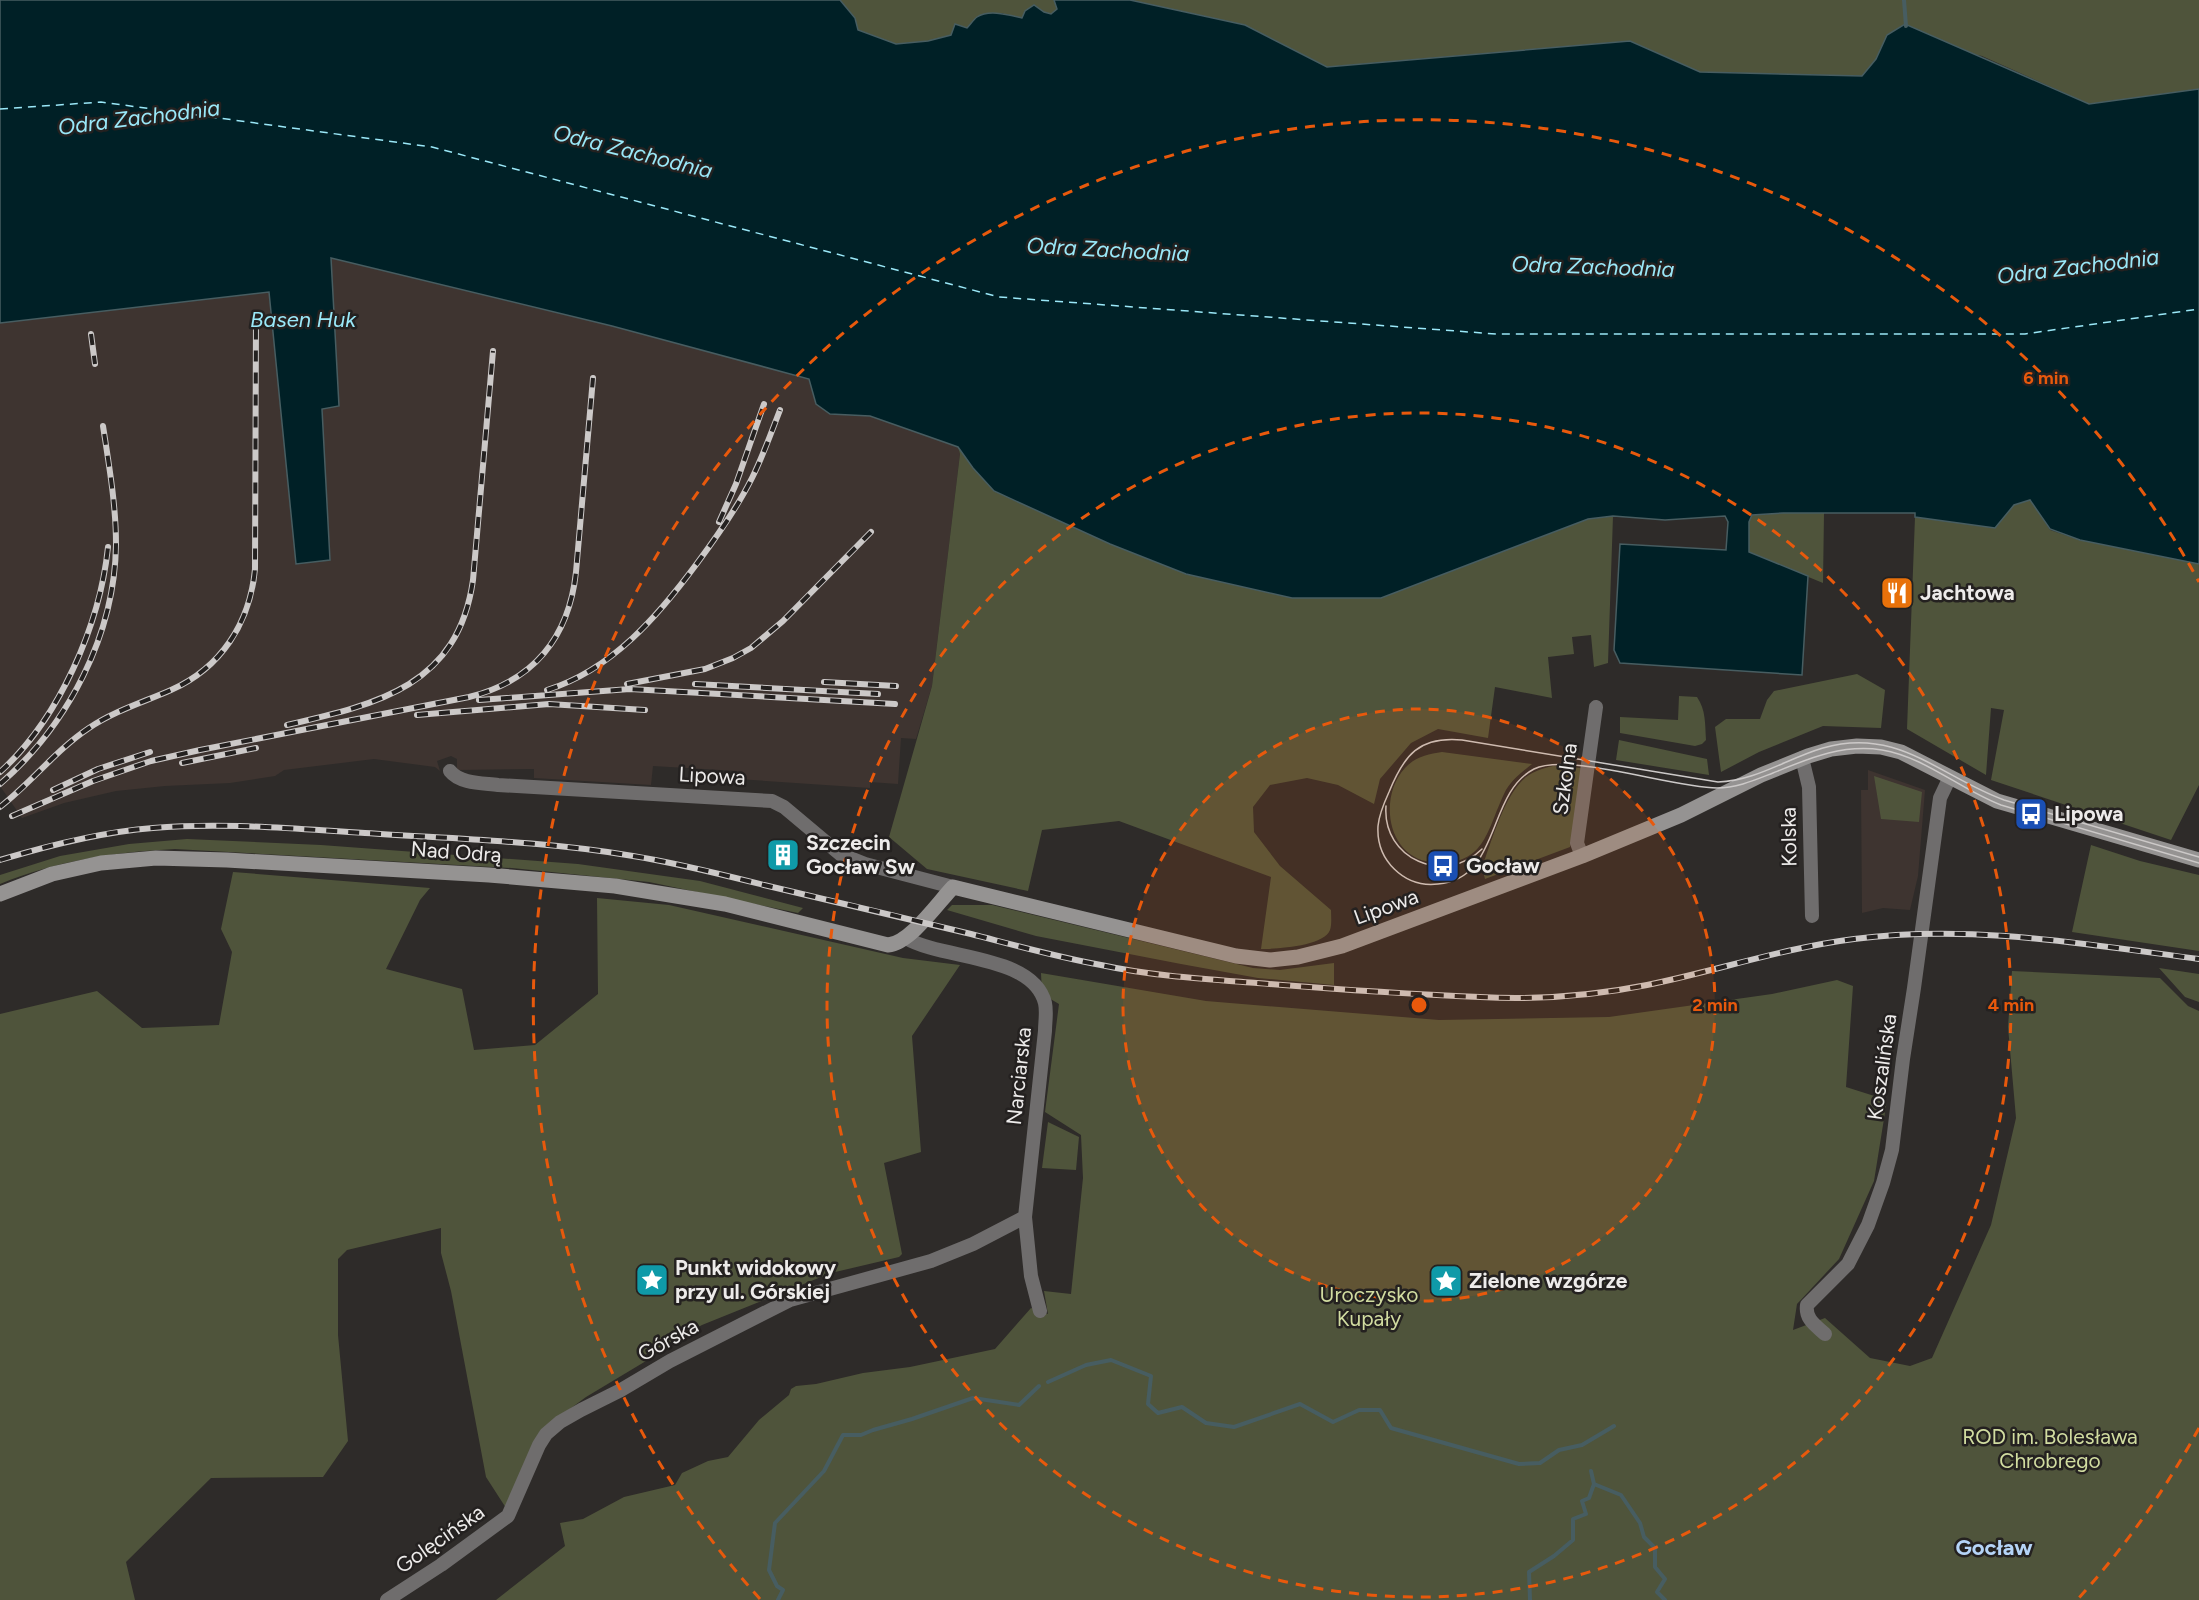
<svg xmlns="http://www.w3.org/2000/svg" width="2199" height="1600" font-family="Figtree,sans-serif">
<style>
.built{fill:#3e3430}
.green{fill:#4f543b}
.water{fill:#002026;stroke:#475d61;stroke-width:1.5}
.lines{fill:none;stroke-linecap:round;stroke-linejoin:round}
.stream{stroke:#475d61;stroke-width:4}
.ferry{stroke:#9ae8f8;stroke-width:1.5;stroke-dasharray:8 6;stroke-linecap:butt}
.street{stroke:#6f6d6d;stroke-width:14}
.secondary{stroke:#959392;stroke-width:15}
.tram{stroke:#ccc9c8;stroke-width:1.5}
.rail-casing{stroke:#ccc9c8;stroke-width:6}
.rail{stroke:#242120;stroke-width:4;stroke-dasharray:11;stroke-linecap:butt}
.ring{fill:none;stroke:#e8590c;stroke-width:3;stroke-dasharray:10 8}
.labels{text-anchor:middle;stroke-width:5;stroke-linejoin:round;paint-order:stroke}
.poi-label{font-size:21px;font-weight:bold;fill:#edebea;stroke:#242120;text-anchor:start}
.street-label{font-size:21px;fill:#edebea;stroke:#242120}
.park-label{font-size:21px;fill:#d1dca0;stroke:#242120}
.water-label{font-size:22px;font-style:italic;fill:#9ae8f8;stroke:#242120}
.neighbourhood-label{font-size:22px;font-weight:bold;fill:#b5d4f7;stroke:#242120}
.centre{fill:#e8590c;stroke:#242120;stroke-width:3}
.ring-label{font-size:18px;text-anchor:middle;font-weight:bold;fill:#e8590c;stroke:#242120;stroke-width:5;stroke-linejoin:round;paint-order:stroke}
</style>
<rect width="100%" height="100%" fill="#2e2b29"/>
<!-- built -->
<path class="built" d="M 330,258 L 612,326 L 809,379 L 816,404 L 830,414 L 870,416 L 958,447 L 960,454 L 932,686 L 916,739 L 901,738 L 898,784 L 870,782 L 870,788 L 737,779 L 737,771 L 653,766 L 651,785 L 534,778 L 534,769 L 457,770 L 457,759 L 451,756 L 437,761 L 440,771 L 435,767 L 374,759 L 284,770 L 275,776 L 230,783 L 165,786 L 116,791 L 64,803 L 22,818 L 0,786 L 0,323 L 269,292 L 296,564 L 330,560 L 322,408 L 339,406 Z
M 1868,770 L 1925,790 L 1918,876 L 1910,910 L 1883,908 L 1862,913 L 1861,790 L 1868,790 Z"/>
<!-- green -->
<path class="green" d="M 840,0 L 1054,0 L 1058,9 L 1051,14 L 1044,12 L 1022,18 L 1000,13 L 977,17 L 967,28 L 952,35 L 928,41 L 896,44 L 858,30 L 855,18 Z
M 1130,0 L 2199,0 L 2199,89 L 2089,104 L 1982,56 L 1887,35 L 1876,59 L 1863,76 L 1700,72 L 1629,41 L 1327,67 L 1245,25 Z
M 958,447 L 973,468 L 1588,519 L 1613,516 L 1608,663 L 1594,667 L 1591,635 L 1572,637 L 1574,654 L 1548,657 L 1552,698 L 1495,687 L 1488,738 L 1438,729 L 1411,743 L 1380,779 L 1374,804 L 1338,785 L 1307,778 L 1270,785 L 1253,807 L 1254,832 L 1280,866 L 1331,910 C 1331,916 1332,924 1330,930 C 1324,946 1277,949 1261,949 L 1271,877 L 1119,821 L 1042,830 L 1028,891 L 927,869 L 889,837 L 932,686 L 960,454 Z
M 2030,499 L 2050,530 L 2080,540 L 2199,564 L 2199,785 L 2171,840 L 1991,780 L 2004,710 L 1991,708 L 1986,775 L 1907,729 L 1915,517 L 1995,528 L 2014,505 Z
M 1783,513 L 1824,513 L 1823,583 L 1748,552 L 1749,522 L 1752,515 Z
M 1857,674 L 1885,690 L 1881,728 L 1823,726 L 1759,752 L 1721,772 L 1715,727 L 1726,719 L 1760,719 L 1767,700 L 1774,691 Z
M 1679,696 L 1697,697 C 1706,710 1705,724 1706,740 L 1702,744 L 1695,746 L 1620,733 L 1620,717 L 1678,720 Z
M 1619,740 L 1707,759 L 1709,775 L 1616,760 Z
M 1442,752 L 1532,764 C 1521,773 1510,781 1504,794 C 1486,832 1485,867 1432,862 C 1387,858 1378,797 1405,768 C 1415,757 1428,754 1442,752 Z
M 1553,766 L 1582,768 L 1570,847 L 1485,879 L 1482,867 C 1492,841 1504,795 1526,777 C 1534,771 1544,768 1553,766 Z
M 1874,776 L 1922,792 L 1919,822 L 1881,819 Z
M 187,839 L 321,845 L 578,864 L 700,881 L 803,908 L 798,913 L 649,882 L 512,868 L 175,849 C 114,852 56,861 0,884 L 0,875 L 60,856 L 129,844 Z
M 2091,845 L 2140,861 L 2199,875 L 2199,951 L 2072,932 Z
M 233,872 L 430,888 L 420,900 L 386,969 L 462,989 L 474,1050 L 535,1045 L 598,994 L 597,898 L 669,905 L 903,958 L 960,965 L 912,1036 L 921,1152 L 884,1163 L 902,1254 L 899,1257 L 831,1273 L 702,1325 L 645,1355 L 646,1361 L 586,1397 L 540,1431 L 506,1508 L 486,1477 L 451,1291 L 441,1253 L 441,1228 L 347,1250 L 338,1259 L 338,1335 L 348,1441 L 323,1477 L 211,1478 L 126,1562 L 135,1600 L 0,1600 L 0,1014 L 97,991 L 142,1028 L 219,1025 L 232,952 L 221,929 Z
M 952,905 L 992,905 L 1253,968 L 1280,970 L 1334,963 L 1334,985 L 1258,978 L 1181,964 L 1036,936 L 947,910 Z
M 2159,968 L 2199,974 L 2199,1002 L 2185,997 Z
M 2012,971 L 2160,978 L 2188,1006 L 2199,1011 L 2199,1600 L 496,1600 L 565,1546 L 560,1523 L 583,1519 L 624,1497 L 675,1485 L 682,1473 L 708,1461 L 728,1457 L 759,1420 L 789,1395 L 791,1389 L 796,1386 L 816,1384 L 863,1373 L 910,1367 L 995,1349 L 1031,1308 L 1048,1314 L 1044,1291 L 1071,1294 L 1083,1178 L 1081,1135 L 1045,1112 L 1059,1004 L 1042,994 L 1041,973 L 1206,1001 L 1439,1020 L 1609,1017 L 1772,994 L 1837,980 L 1853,986 L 1846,1087 L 1887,1100 L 1874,1181 L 1839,1259 L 1797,1304 L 1793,1330 L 1825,1318 L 1870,1358 L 1910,1366 L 1932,1358 L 1991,1225 L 2016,1118 L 2008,1027 Z
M 1048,1122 L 1079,1137 L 1076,1170 L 1042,1168 Z"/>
<!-- water -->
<path class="water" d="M 0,0 L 840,0 L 855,18 L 858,30 L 896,44 L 928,41 L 951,35 L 955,24 L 967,28 C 970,25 974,19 977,17 C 989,9 1009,15 1022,18 L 1025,11 L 1034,5 L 1044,12 L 1051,14 L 1057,9 L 1054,0 L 1130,0 L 1245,25 L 1327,67 L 1630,41 L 1700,72 L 1862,76 L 1876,59 L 1887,35 L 1905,24 L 2089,104 L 2199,89 L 2199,564 L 2080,540 L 2050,529 L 2030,500 L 2014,505 L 1995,528 L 1915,517 L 1915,513 L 1783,513 L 1752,515 L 1749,522 L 1749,552 L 1808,576 L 1802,675 L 1620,663 L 1614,650 L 1620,544 L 1726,550 L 1728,522 L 1725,516 L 1665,520 L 1613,516 L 1588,519 L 1381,598 L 1292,598 L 1186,574 L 1110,544 L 994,491 L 973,468 L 958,447 L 870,416 L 830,414 L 816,404 L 809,379 L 612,326 L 331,258 L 339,406 L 322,409 L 330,560 L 296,564 L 269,292 L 0,323 Z"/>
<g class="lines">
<!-- stream -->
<path class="stream" d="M 1904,0 L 1906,26
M 1048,1382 L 1086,1365 L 1111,1360 L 1151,1376 L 1148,1404 L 1158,1413 L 1182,1407 L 1206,1423 L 1234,1427 L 1300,1404 L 1333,1422 L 1359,1410 L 1380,1410 L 1391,1428 L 1519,1464 L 1540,1463 L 1559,1450 L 1582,1445 L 1614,1426
M 1594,1484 L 1621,1495 L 1640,1523 L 1644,1537 L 1655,1548 L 1655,1567 L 1665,1579 L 1657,1592 L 1665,1600
M 778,1600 L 783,1590 L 777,1586 L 769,1570 L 775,1523 L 824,1471 L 843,1435 L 861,1435 L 873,1430 L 912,1419 L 973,1398 L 1019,1405 L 1039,1386
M 1530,1600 L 1529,1572 L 1554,1556 L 1573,1540 L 1573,1519 L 1586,1514 L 1582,1501 L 1589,1498 L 1594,1484 L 1591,1471"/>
<!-- ferry -->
<path class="ferry" d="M 0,109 L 101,102 L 432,147 L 999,297 L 1496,334 L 2025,334 L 2199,309"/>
<!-- street -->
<path class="street" d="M 1802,758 L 1809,787 L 1812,916
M 450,771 C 460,784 484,783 498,785 L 772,801 L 784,807 L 840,854 L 865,864 L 953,887
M 1582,856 L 1577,843 L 1596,707
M 906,938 C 942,960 1033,954 1045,1003 C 1047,1012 1045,1022 1045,1031 L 1025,1217 L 1031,1276 L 1040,1311
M 1825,1334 C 1815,1325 1805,1319 1807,1305 L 1848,1264 L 1868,1225 L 1883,1183 L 1892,1150 L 1903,1059 L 1914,988 L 1940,798 L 1950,777
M 387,1600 L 441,1565 L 508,1516 L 539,1445 L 546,1434 L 560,1422 L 581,1410 L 621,1390 L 670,1361 L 790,1300 L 931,1261 L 973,1244 L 1025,1217"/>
<!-- secondary -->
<path class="secondary" d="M 0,894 L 52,874 L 101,863 L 156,858 L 227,860 L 489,875 L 615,886 L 725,904 L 888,945 C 910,943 937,904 953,887 L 1236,956 L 1270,960 L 1298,957 L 1342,946 L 1582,856 L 1681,815 L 1761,775 L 1808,756 L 1831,749 L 1857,746 L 1881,747 L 1901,752 L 1997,801 L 2199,860"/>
<!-- tram -->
<path class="tram" d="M 1386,806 C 1382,859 1445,886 1482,849
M 2199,857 L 2004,800 C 1940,777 1898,726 1823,748 C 1788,758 1756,781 1718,782 L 1462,740 C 1419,736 1404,755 1389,792 C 1384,803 1379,814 1378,826 C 1376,860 1404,888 1438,884 C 1501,879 1486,794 1534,769 C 1568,752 1673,788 1717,788 C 1737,788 1755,780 1773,773 C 1810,758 1842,744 1882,750 C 1925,757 1961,790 2001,805 L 2199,863"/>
<!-- rail casing -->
<g class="rail-casing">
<path id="rail" d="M 91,334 L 95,364
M 719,522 L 736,484 L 764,404
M 824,682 L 896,686
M 627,684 L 705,669 L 733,658 L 751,648 L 783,621 L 871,532
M 695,684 L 878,694
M 547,690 C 612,670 659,615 698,562 C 718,535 737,508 752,478 C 763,456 771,433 780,410
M 479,700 L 630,689 L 895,704
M 417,715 L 549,704 L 645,710
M 287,725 C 378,704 458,686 473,580 L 493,351
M 182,763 L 256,748
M 0,772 C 59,719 100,625 108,547
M 0,784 C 68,725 115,635 116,544 C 116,505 109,465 103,426
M 53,790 L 98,769 L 150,752
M 0,807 C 31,783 56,750 89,728 C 114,711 144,702 171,690 C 221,668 250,623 255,569 L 256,318
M 12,816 L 93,781 L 151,761 L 200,750 L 469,697 C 534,681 569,637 576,572 L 593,378
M 0,860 C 50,845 101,832 153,828 C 224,822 295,829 365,833 C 454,839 545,841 633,856 C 677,863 720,874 764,885 C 833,901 902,917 971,934 C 1014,945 1057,957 1101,965 C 1152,976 1204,979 1257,983 C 1331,989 1405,994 1480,997 C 1536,1000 1592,996 1647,985 C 1716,971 1783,948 1854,939 C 1970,924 2084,944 2199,959"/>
</g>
<!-- rail -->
<use href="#rail" class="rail"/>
</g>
<!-- distance rings -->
<circle cx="1419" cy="1005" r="296" fill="#e8590c" fill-opacity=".12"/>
<g class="ring">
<circle cx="1419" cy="1005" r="296"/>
<circle cx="1419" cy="1005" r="592"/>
<path d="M2199 1428A887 887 0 0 1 2078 1599M760 1599A887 887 0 1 1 2199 582"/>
</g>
<!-- icons -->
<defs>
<g id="restaurant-square" transform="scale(1.725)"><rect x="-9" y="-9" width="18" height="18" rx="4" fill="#e8710a" stroke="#242120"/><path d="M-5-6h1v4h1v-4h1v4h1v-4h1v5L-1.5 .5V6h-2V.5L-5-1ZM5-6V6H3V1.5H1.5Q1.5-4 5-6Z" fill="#fff"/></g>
<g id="bus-square" transform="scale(1.725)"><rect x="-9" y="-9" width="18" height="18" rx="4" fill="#1a4fb4" stroke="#242120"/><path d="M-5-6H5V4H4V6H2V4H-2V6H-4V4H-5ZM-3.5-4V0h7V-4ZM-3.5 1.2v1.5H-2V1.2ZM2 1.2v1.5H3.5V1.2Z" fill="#fff"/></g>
<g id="building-square" transform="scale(1.725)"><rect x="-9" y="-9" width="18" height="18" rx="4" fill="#0f9aa8" stroke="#242120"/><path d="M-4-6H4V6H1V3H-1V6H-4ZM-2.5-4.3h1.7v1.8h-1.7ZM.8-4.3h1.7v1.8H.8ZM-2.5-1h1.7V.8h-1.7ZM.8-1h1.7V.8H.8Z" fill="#fff"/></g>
<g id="sight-square" transform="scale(1.725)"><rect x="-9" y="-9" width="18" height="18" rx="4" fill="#0f9aa8" stroke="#242120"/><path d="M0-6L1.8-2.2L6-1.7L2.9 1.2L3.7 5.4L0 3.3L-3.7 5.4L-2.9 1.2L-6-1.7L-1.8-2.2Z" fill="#fff"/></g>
</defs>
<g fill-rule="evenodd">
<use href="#restaurant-square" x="1897" y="593"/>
<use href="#bus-square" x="2031" y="814"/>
<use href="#building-square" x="783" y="855"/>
<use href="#bus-square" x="1443" y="866"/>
<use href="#sight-square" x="652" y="1280"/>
<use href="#sight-square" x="1446" y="1281"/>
</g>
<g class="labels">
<!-- poi labels -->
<g class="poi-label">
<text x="1920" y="600">Jachtowa</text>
<text x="2054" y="821">Lipowa</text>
<text x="806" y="850">Szczecin<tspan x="806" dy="24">Gocław Sw</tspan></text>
<text x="1466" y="873">Gocław</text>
<text x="675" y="1275">Punkt widokowy<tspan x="675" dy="24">przy ul. Górskiej</tspan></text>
<text x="1469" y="1288">Zielone wzgórze</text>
</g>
<!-- street labels -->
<g class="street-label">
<text transform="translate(712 776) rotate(3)" y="7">Lipowa</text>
<text transform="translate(1565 779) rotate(-82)" y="7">Szkolna</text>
<text transform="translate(1789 837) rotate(-91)" y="7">Kolska</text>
<text transform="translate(456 852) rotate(4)" y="7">Nad Odrą</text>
<text transform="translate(1386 907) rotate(-20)" y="7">Lipowa</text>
<text transform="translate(1882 1067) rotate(-82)" y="7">Koszalińska</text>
<text transform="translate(1019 1076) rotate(-84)" y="7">Narciarska</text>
<text transform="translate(668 1340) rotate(-29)" y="7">Górska</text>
<text transform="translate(440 1539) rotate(-35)" y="7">Golęcińska</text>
</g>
<!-- park labels -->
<g class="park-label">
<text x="1369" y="1302">Uroczysko<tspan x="1369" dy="24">Kupały</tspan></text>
<text x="2050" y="1444">ROD im. Bolesława<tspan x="2050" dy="24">Chrobrego</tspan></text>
</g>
<!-- water labels -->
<g class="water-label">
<text transform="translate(139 117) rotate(-7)" y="8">Odra Zachodnia</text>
<text transform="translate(633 151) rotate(14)" y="8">Odra Zachodnia</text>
<text transform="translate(1108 249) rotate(3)" y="8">Odra Zachodnia</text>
<text transform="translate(1593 266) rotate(2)" y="8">Odra Zachodnia</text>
<text transform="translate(2078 266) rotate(-7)" y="8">Odra Zachodnia</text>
<text x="303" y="327">Basen Huk</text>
</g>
<!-- neighbourhood labels -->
<g class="neighbourhood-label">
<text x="1994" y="1555">Gocław</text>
</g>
</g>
<circle cx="1419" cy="1005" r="9" class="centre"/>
<g class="ring-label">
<text x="2046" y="384">6 min</text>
<text x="1715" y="1011">2 min</text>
<text x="2011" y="1011">4 min</text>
</g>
</svg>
